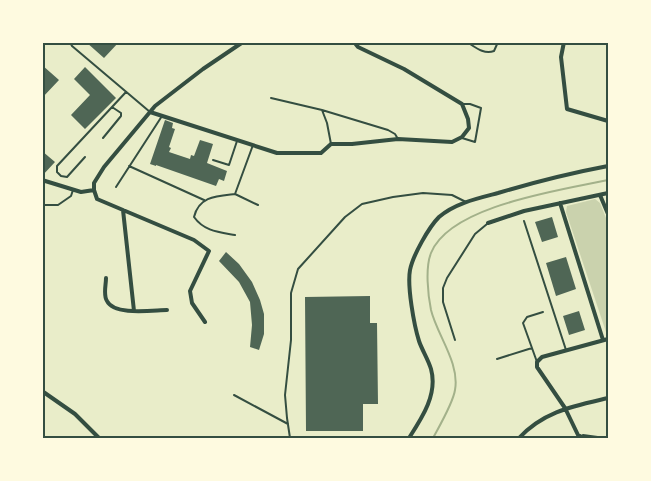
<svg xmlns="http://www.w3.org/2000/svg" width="651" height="481" font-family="'Sofia Sans Condensed',sans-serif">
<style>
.green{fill:#cad2ad}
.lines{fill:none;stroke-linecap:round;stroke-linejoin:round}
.stream{stroke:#a3b18a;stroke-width:2}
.building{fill:#4f6655}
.service{stroke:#344e41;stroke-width:2}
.minor{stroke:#344e41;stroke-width:4}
.neatline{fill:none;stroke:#344e41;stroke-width:2}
</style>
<rect width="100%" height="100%" fill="#e9edc9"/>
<!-- green -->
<path class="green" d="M 595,199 L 600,203 L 608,223 L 608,331 L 606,332 L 566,212 L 567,206 Z"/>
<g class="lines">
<!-- stream -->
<path class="stream" d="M 433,438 C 440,425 453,403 455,390 C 460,363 437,335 431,310 C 428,295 425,268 431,253 C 450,205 563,190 608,180"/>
</g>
<!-- building -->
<path class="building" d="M 86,42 L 119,42 L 104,58 Z
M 42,65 L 59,80 L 42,98 Z
M 85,67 L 116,98 L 85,129 L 71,115 L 90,95 L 74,79 Z
M 165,120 L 173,123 L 172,128 L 175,129 L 169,147 L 171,148 L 169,152 L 190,159 L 191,155 L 194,156 L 200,140 L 213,144 L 207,163 L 227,171 L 224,181 L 219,179 L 216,186 L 156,165 L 156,166 L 150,164 Z
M 42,151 L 55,162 L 42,176 Z
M 552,217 L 558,237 L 542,242 L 535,222 Z
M 226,252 L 239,264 L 252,282 L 260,300 L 264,314 L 264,334 L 259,350 L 250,347 L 252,325 L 250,302 L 239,282 L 219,261 Z
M 566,257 L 576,289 L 556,296 L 546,263 Z
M 370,296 L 370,323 L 377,323 L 378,404 L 363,404 L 363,431 L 306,431 L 305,297 Z
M 579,311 L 585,330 L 569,335 L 563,316 Z"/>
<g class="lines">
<!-- service -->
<path class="service" d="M 70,42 L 72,46 L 150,112
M 467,42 C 475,47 484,55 494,51 L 498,42
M 42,46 L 46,42
M 271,98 L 322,110 L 327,123 L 331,144
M 322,110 L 388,130 L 395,134 L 398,139
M 103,138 L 121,116 L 121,113 L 112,107
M 462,138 L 475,142 L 481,108 L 470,104 L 462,104
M 85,157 L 67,177 L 61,176 L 57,172 L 57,166 L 126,92
M 213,160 L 229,165 L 237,141
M 129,166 L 204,200
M 116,187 L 162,116
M 235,194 L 258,205
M 42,205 L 58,205 L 71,196 L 73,190
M 524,221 L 566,350
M 235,235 C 218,232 204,231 194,217 C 199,196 217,196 235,194 L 253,145
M 455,340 L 443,302 L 443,288 L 447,278 L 475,234 L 487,224
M 497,359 L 532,348
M 537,362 L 523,323 L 527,317 L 543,312
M 234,395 L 288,424
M 583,435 L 605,438
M 290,438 L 287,418 L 285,395 L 291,340 L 291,293 L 298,269 L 345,217 L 362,204 L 393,197 L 423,193 L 452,195 L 466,202"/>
<!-- minor -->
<path class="minor" d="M 564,42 L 561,57 L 567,109 L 608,121
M 150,112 L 277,153 L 321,153 L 331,144 L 352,144 L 398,139 L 452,142 L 462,137 L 469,128 L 468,119 L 462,104 L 404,69 L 358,47 L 354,42
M 42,180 L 81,192 L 94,190
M 600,195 L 608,214
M 560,203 L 603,340
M 123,210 L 134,311
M 488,223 L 524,211 L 608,193
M 106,278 C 106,285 103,295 107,301 C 114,316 154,310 167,310
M 205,322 L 192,303 L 190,291 L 209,251 L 194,240 L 97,199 L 94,190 L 94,183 L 104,167 L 155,106 L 203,69 L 243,42
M 42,391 L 75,414 L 99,438
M 409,438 C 422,418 438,394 431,369 C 428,359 422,350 419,341 C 414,325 407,286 410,270 C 413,255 429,227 439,217 C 455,203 479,198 498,193 C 535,182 571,173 608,166
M 519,438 C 544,411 574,406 608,398
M 584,438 L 578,435 L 565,408 L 537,367 L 537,362 L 542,357 L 608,339"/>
</g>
<!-- border -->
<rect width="651" height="481" fill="none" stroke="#fefae0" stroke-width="88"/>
<rect x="44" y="44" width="563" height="393" class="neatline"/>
</svg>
